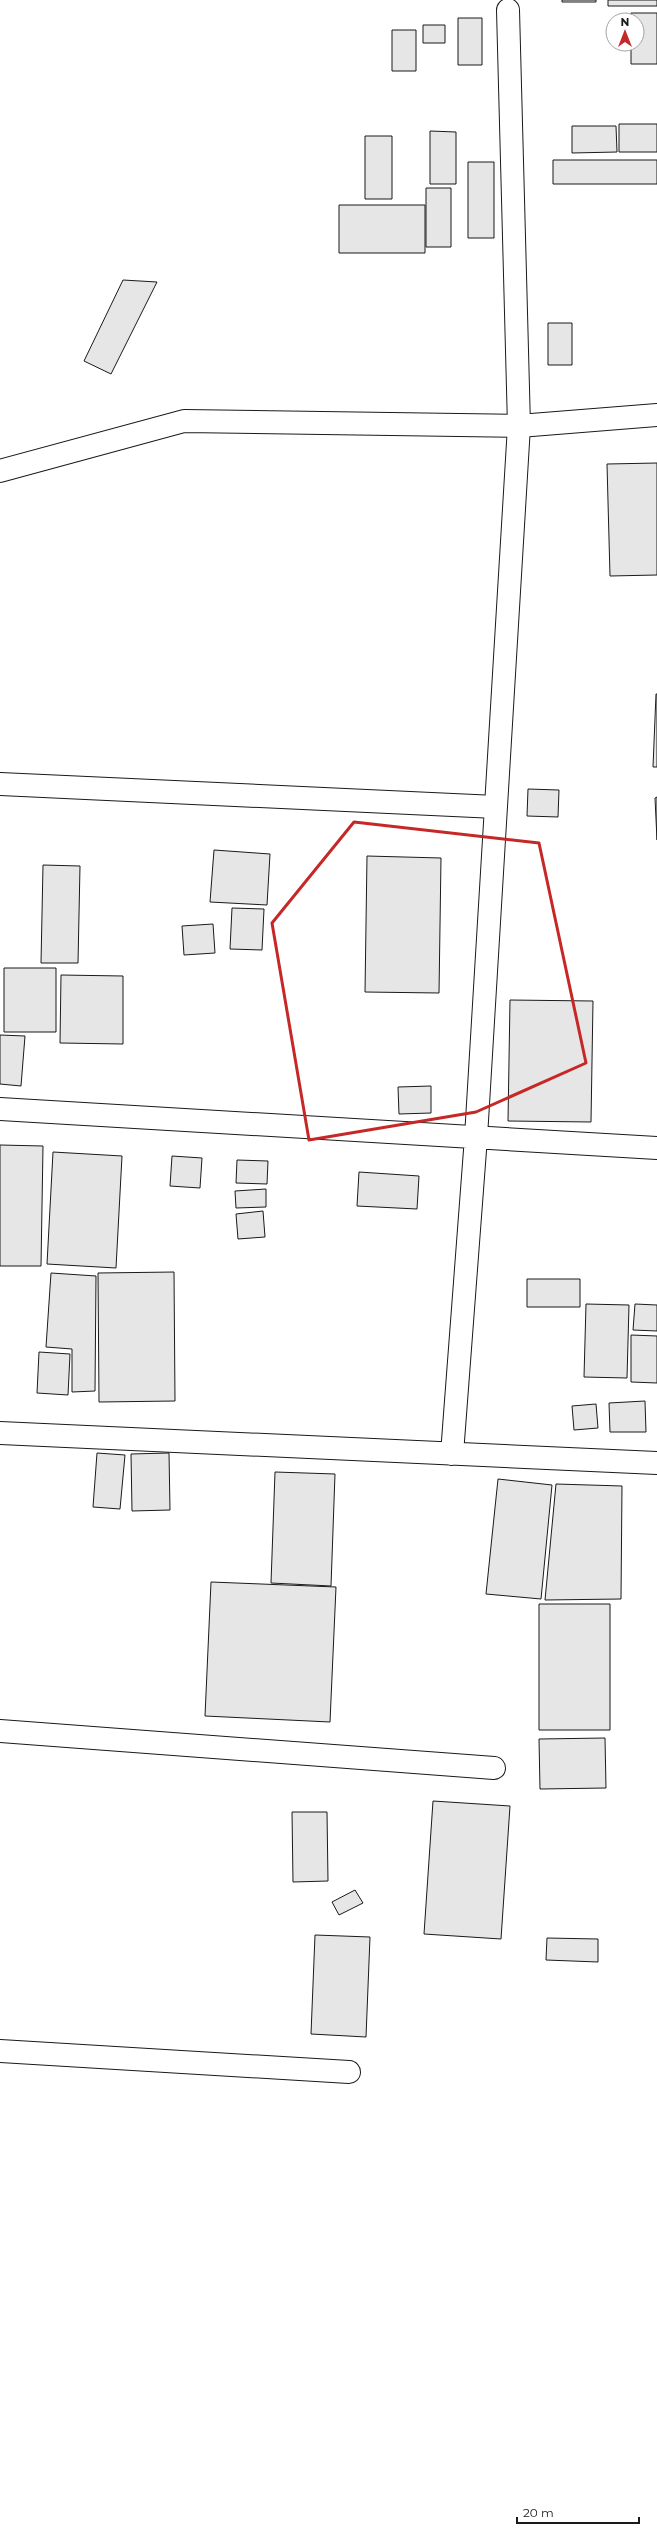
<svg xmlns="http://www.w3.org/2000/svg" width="657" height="2537" font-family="Montserrat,sans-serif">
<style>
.building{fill:#e6e6e6;stroke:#1a1a1a}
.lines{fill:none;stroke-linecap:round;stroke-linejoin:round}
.minor-casing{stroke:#1a1a1a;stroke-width:24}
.minor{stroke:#fff;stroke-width:22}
.marked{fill:none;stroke:#c62828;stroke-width:3;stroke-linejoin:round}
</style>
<rect width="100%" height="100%" fill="#fff"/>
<!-- building -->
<path class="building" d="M 562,0 L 596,0 L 596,2 L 562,2 Z
M 608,0 L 657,0 L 657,6 L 608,6 Z
M 631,13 L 657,13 L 657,64 L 631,64 L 631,44 L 637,44 L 637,20 L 631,20 Z
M 458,18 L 482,18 L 482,65 L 458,65 Z
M 423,25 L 445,25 L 445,43 L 423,43 Z
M 392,30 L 416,30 L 416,71 L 392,71 Z
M 619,124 L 657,124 L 657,152 L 619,152 Z
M 572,126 L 616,126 L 617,152 L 572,153 Z
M 430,131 L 456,132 L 456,184 L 430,184 Z
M 365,136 L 392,136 L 392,199 L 365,199 Z
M 553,160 L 657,160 L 657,184 L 553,184 Z
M 468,162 L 494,162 L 494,238 L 468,238 Z
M 426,188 L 451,188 L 451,247 L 426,247 Z
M 339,205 L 425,205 L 425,253 L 339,253 Z
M 123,280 L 157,282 L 111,374 L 84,361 Z
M 548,323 L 572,323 L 572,365 L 548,365 Z
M 657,463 L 657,575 L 610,576 L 607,464 Z
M 656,694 L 657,694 L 657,767 L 653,767 Z
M 528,789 L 559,790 L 558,817 L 527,816 Z
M 657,797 L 657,840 L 655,798 Z
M 214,850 L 270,854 L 267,905 L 210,902 Z
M 367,856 L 441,858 L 439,993 L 365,992 Z
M 43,865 L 80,866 L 78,963 L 41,963 Z
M 232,908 L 264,909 L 262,950 L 230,949 Z
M 213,924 L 215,953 L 184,955 L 182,926 Z
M 4,968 L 56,968 L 56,1032 L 4,1032 Z
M 61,975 L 123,976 L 123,1044 L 60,1043 Z
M 510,1000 L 593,1001 L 591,1122 L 508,1121 Z
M 0,1035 L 25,1036 L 21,1086 L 0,1084 Z
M 431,1086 L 431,1113 L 399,1114 L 398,1087 Z
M 0,1145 L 43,1146 L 41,1266 L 0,1266 Z
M 53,1152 L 122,1156 L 116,1268 L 47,1264 Z
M 172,1156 L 202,1158 L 200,1188 L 170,1186 Z
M 237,1160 L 268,1161 L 267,1184 L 236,1183 Z
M 359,1172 L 419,1176 L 417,1209 L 357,1206 Z
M 266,1189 L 266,1207 L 236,1208 L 235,1191 Z
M 263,1211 L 265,1237 L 238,1239 L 236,1214 Z
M 174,1272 L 175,1401 L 99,1402 L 98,1273 Z
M 51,1273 L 96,1276 L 95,1391 L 72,1392 L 72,1349 L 46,1347 Z
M 527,1279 L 580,1279 L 580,1307 L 527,1307 Z
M 586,1304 L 629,1305 L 627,1378 L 584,1377 Z
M 635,1304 L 657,1305 L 657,1331 L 633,1330 Z
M 631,1335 L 657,1336 L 657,1383 L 631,1382 Z
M 39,1352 L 70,1354 L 68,1395 L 37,1393 Z
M 645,1401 L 646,1432 L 610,1432 L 609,1403 Z
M 596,1404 L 598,1428 L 574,1430 L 572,1406 Z
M 97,1453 L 125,1455 L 120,1509 L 93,1507 Z
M 169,1453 L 170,1510 L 132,1511 L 131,1454 Z
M 275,1472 L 335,1474 L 331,1586 L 271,1583 Z
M 498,1479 L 552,1485 L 541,1599 L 486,1594 Z
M 556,1484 L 622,1486 L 621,1599 L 545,1600 Z
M 211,1582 L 336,1587 L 330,1722 L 205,1716 Z
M 539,1604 L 610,1604 L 610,1730 L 539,1730 Z
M 605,1738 L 606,1788 L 540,1789 L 539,1739 Z
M 433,1801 L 510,1806 L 501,1939 L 424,1934 Z
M 292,1812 L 327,1812 L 328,1881 L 293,1882 Z
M 355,1890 L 363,1903 L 339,1915 L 332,1902 Z
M 315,1935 L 370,1937 L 366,2037 L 311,2034 Z
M 547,1938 L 598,1939 L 598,1962 L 546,1960 Z"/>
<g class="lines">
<!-- minor casing -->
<g class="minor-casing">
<path id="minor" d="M 0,471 L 184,421 L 519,426 L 657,415
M 0,784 L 496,807
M 0,1109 L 657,1148
M 0,1433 L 657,1463
M 452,1454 L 476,1137 L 519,426 L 508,10
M 0,1731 L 494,1768
M 0,2051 L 349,2072"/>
</g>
<!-- minor -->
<use href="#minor" class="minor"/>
</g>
<!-- marked area -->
<path class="marked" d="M 354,822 L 539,843 L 586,1063 L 476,1112 L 309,1140 L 272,923 Z"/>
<!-- north arrow -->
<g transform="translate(625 32)"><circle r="19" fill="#ffffff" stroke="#a3a3a3"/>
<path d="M0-3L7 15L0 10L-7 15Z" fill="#c62828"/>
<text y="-6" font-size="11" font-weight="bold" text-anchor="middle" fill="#1a1a1a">N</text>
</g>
<!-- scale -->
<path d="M517 2517v6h122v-6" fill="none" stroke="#1a1a1a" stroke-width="2"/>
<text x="523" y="2517" font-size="12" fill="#1a1a1a" stroke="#ffffff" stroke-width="3" paint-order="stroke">20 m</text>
</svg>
